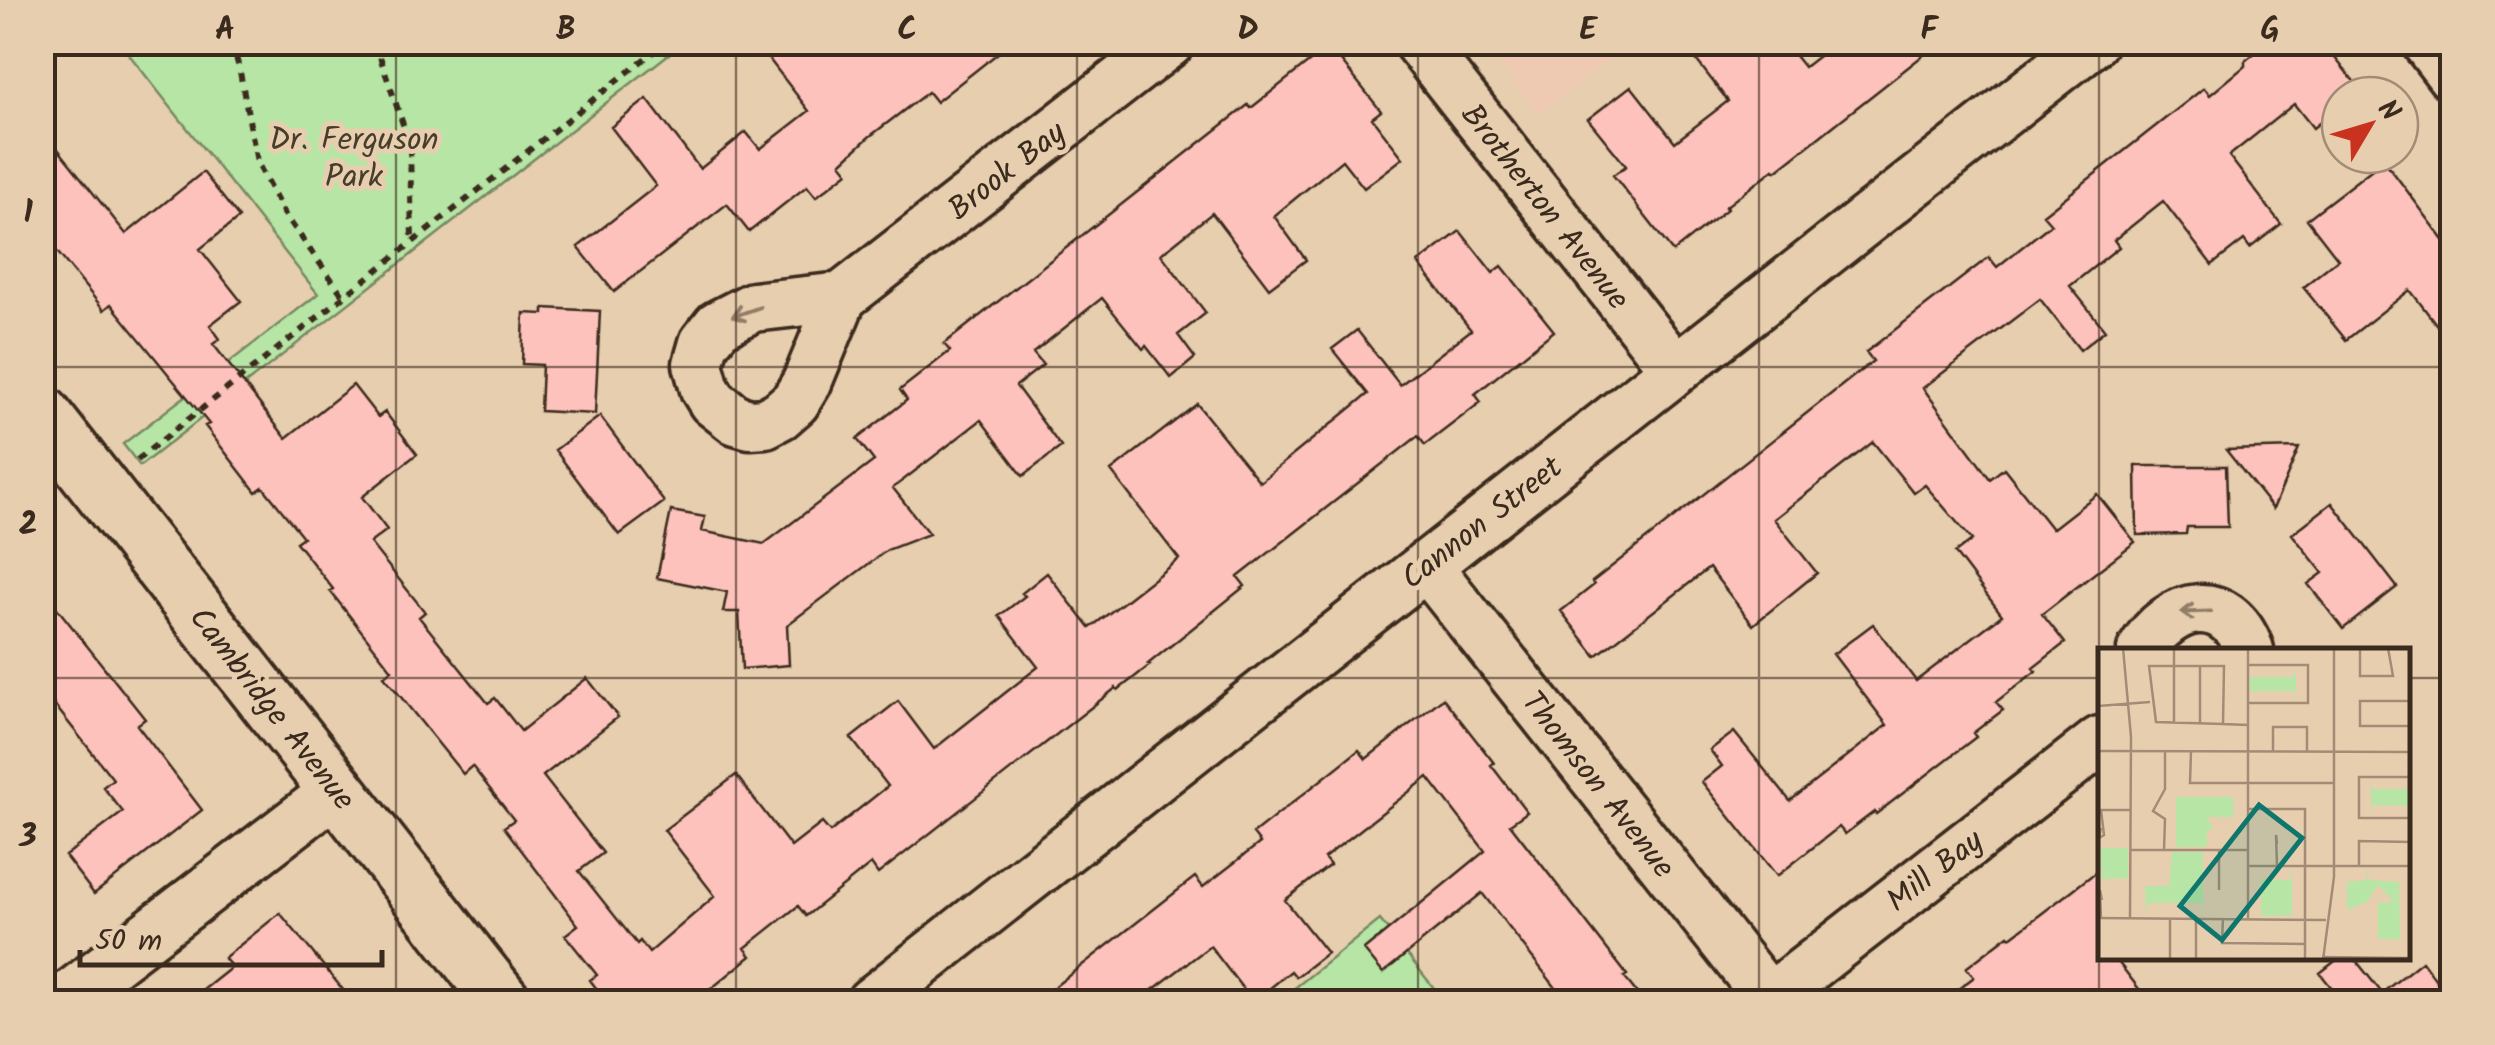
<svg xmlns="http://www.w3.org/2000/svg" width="2495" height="1045" font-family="Kalam,sans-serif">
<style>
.built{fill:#eecab3}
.green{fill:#b6e5a5;stroke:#788862;stroke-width:2.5}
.building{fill:#fec2bd;stroke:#3b2a1e;stroke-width:2.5}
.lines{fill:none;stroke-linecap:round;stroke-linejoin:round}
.minor-casing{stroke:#3b2a1e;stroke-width:55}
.tertiary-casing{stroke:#3b2a1e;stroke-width:62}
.path{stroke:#3b2a1e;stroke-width:6;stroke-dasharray:8 8;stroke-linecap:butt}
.minor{stroke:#e7ceaf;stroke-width:48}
.tertiary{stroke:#e7ceaf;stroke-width:55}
.oneway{stroke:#917c66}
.grid{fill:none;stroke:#3b2a1e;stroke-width:2.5;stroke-opacity:0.55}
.labels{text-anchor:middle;stroke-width:10;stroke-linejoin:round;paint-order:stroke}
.park-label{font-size:32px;fill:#473d2c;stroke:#e7ceaf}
.street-label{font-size:32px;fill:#3b2a1e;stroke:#e7ceaf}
.inset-road{fill:none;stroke:#a28c75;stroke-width:2.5}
.view{fill:#0f766e;fill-opacity:0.15;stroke:#0f766e;stroke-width:5}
.inset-edge{fill:none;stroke:#3b2a1e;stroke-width:5}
.neatline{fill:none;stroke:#3b2a1e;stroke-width:4}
.grid-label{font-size:32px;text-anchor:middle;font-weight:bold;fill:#3b2a1e}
</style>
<rect width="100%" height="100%" fill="#e7ceaf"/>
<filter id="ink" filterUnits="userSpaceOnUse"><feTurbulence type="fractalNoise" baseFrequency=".01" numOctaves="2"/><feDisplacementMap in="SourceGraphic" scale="20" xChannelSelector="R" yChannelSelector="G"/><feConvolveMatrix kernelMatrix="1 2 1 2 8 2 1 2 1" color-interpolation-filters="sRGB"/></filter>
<g filter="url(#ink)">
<!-- built -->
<path class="built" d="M 1484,43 L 1633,43 L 1539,115 Z"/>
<!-- green -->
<path class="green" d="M 120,43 L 683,43 L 140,466 L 123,444 L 318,294 Z
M 1380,920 L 1445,1002 L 1277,1002 Z"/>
<!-- building -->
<path class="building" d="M 756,42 L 1012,42 L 936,102 L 928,92 L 869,137 L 841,163 L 848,172 L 816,197 L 807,186 L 749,232 L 727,204 L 614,292 L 578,247 L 656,186 L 611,127 L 647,99 L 700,169 L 746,132 L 760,149 L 809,111 Z
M 1713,42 L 1784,42 L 1804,67 L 1836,42 L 1940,42 L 1776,171 L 1774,169 L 1725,207 L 1727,209 L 1673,252 L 1613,175 L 1626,166 L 1588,119 L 1631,86 L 1675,142 L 1728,101 L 1694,57 Z
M 2268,42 L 2322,42 L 2365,95 L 2340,95 L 2340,149 L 2319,123 L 2313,128 L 2294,104 L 2229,156 L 2281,224 L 2250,248 L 2244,240 L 2212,265 L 2163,201 L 2114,240 L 2119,247 L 2070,286 L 2105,330 L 2080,350 L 2040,299 L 1923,388 L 1990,479 L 2004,468 L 2052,529 L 2097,494 L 2135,542 L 2042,614 L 2065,643 L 2033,668 L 2036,671 L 1996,702 L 2003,710 L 1973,733 L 1976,737 L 1876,814 L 1874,812 L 1845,834 L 1839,827 L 1777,876 L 1702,782 L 1722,766 L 1710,750 L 1734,732 L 1790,801 L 1887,725 L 1833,654 L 1873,624 L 1916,681 L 2002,615 L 1955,553 L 1972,540 L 1925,485 L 1914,493 L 1873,442 L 1774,519 L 1817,573 L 1753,625 L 1709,568 L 1596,656 L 1561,611 L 1594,585 L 1592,582 L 1873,361 L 1866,352 L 1989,257 L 1997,267 L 2051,224 L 2043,215 L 2204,88 L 2210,95 L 2245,66 L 2245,61 Z
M 1329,46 L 1381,111 L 1372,118 L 1403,158 L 1364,188 L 1342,160 L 1274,216 L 1306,260 L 1269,288 L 1212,213 L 1161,254 L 1206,313 L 1178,335 L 1195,358 L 1171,378 L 1146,346 L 1143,349 L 1102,298 L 1033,353 L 1043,365 L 1016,386 L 1061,447 L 1023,476 L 981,420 L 893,488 L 929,534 L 887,550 L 787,625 L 789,665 L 742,669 L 739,612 L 723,612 L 727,592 L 657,578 L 671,511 L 705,517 L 702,531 L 764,544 L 874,461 L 857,439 L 907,400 L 900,390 L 950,351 L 944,344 L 1248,105 L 1251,108 Z
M 42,129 L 126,234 L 203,172 L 239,218 L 200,249 L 241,301 L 210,325 L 220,339 L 213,344 L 286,438 L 353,385 L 378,417 L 385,412 L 417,454 L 362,497 L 387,530 L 370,543 L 425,612 L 419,617 L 488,703 L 495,698 L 521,731 L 587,678 L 618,717 L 543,776 L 603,853 L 579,871 L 637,944 L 640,941 L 649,953 L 715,896 L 664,830 L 736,775 L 791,847 L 822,823 L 830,832 L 888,786 L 851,738 L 898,701 L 934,749 L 1038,667 L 999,616 L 1025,596 L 1022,593 L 1047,573 L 1090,628 L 1179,559 L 1111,471 L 1197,404 L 1260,482 L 1368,394 L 1332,349 L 1357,330 L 1400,385 L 1471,330 L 1418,263 L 1460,231 L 1493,273 L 1502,266 L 1554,331 L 1475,394 L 1481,402 L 1425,445 L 1418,436 L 1238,577 L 1245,586 L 1148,664 L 1150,665 L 1118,690 L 1116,688 L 878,874 L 871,864 L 806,916 L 798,906 L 745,948 L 751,956 L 695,1002 L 607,1002 L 590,980 L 597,975 L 565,935 L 578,925 L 504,827 L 514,820 L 472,766 L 463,774 L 384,676 L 392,670 L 330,591 L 333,589 L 296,542 L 303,537 L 263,487 L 256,492 L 205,426 L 209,424 L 111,304 L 104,310 L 42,233 Z
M 2384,160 L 2452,251 L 2452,345 L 2410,290 L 2346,340 L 2303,287 L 2338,259 L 2307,219 Z
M 544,308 L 600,311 L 595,414 L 540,411 L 542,365 L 522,364 L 524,313 L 544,314 Z
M 600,416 L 664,502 L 619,535 L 555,450 Z
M 2299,448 L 2273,509 L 2226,450 Z
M 2136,466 L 2226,466 L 2228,527 L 2187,527 L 2186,534 L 2137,535 Z
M 2332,503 L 2397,587 L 2343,629 L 2308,584 L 2323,573 L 2292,534 Z
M 42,589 L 145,719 L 137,725 L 202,810 L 94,894 L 65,856 L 123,812 L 103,787 L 113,779 L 42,689 Z
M 1443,698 L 1494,763 L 1491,765 L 1527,812 L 1510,824 L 1627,975 L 1624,977 L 1644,1002 L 1567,1002 L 1482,893 L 1383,973 L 1364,950 L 1485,851 L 1428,777 L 1324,858 L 1330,865 L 1285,900 L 1327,953 L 1296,977 L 1291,971 L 1253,1002 L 1210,946 L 1137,1002 L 1035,1002 L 1195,877 L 1203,887 L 1260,843 L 1253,834 L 1359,750 L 1366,759 Z
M 2100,869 L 2100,958 L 2115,958 L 2139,989 L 2121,1002 L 2103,1002 L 2093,989 L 2083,996 L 2078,989 L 2060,1002 L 1941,1002 L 1974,977 L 1966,968 L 2009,935 L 2011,937 Z
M 280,913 L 353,1002 L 188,1002 L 232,967 L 224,958 Z
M 2339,958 L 2354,958 L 2382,993 L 2422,961 L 2452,1002 L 2343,1002 L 2320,973 Z"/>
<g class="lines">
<!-- minor casing -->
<g class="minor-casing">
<path id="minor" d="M 1418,42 L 1675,369
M 2426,42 L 2452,76
M 842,297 L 753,307 L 718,325 L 704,343 L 698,364 L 705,389 L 713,402 L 736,420 L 750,424 L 765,423 L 780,415 L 795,402 L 807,382 L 842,297 L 1170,42
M 1426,565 L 1772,1002
M 2142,650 C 2170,601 2227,590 2249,650
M 1769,999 L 2100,741
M 61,1002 L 337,790
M 871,1002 L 2093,42"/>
</g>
<!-- tertiary casing -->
<g class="tertiary-casing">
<path id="tertiary" d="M 42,414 L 503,1002"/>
</g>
<!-- path -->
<path class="path" d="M 232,42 L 240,72 L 257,162 L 283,212 L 345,298
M 375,42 L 410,145 L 412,242
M 137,460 L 666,42"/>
<!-- minor -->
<use href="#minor" class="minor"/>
<!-- tertiary -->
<use href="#tertiary" class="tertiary"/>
</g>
<!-- one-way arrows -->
<defs><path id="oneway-shaft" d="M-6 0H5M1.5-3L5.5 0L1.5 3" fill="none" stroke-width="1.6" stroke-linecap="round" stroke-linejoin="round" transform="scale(2.5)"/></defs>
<g class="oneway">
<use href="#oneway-shaft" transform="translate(746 312) rotate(161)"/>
<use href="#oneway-shaft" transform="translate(2196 612) rotate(178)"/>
</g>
</g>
<!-- grid -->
<path class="grid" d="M 396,42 L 396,1002M 736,42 L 736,1002M 1077,42 L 1077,1002M 1418,42 L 1418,1002M 1759,42 L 1759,1002M 2099,42 L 2099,1002M 42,367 L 2452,367M 42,678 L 2100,678M 2408,678 L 2452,678"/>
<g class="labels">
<!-- park labels -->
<g class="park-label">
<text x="354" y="149">Dr. Ferguson<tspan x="354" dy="37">Park</tspan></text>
</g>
<!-- street labels -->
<g class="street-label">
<text transform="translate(1006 170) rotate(-38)" y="11">Brook Bay</text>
<text transform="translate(1546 206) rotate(52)" y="11">Brotherton Avenue</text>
<text transform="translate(1481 522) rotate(-38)" y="11">Cannon Street</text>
<text transform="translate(273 708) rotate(52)" y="11">Cambridge Avenue</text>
<text transform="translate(1599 784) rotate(52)" y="11">Thomson Avenue</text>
<text transform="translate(1934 870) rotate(-38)" y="11">Mill Bay</text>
</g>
</g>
<!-- overview -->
<g transform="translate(2098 648)">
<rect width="312" height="312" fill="#e7ceaf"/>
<path d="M 198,19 L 198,53 L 197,43 L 152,43 L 152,29 L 196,29 ZM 273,130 L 274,141 L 312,141 L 312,158 L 274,157 L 273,167 ZM 78,149 L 135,149 L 135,169 L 109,169 L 115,181 L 109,182 L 109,199 L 78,199 ZM 2,191 L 3,200 L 30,200 L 30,230 L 4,231 L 4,239 ZM 74,204 L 105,204 L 105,267 L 103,255 L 50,255 L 48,267 L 47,238 L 71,238 ZM 194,220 L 194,267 L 163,268 L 163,231 L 192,232 ZM 269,220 L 271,232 L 301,234 L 302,291 L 280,291 L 280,255 L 296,254 L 280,237 L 269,254 L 249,262 L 249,234 L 269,232 Z" fill="#b6e5a5"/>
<path class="inset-road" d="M 25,0 L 33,89 L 32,270M 150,0 L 150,270M 262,0 L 262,28 L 295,28 L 290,0M 313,53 L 262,53 L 262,78 L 313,78M 150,55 L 210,55 L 210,17 L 150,17M 0,58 L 52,54M 76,76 L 76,0M 102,76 L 102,18M 125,76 L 58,74 L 51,18 L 126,18 L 125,76 L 150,77M 0,103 L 313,104M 93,103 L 92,135 L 236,135M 175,104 L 175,79 L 209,79 L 209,104M 313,129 L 261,129 L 261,170 L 313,170M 150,161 L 207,161 L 207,312M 2,162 L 33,162M 3,162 L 6,187 L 1,190 L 3,180M 179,196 L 178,187 L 179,218M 33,202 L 150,202M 66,202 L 67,171 L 55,163 L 67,141 L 67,103M 150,218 L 313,218M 261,218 L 261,193 L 313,194M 121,234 L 121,242 L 121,202M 0,270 L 228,272M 3,270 L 2,242 L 4,252M 98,270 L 98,312M 125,270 L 124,295 L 207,296M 224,309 L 313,310M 72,312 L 72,270M 225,312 L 236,229 L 236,0"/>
<path class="view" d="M 161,157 L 204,190 L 124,292 L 82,258 Z"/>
<rect width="312" height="312" class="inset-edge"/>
</g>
<!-- margin -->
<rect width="2495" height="1045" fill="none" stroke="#e7ceaf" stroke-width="110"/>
<!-- north arrow -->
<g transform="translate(2370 125) rotate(52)"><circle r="48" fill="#e7ceaf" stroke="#a28c75" stroke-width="2.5"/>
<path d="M0-8L18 38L0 25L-18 38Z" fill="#c8321e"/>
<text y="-15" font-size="28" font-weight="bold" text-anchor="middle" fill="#3b2a1e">N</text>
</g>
<!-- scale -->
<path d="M80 950v15h302v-15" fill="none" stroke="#3b2a1e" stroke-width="5"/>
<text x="95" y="950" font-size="30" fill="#3b2a1e" stroke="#e7ceaf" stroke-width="8" paint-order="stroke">50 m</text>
<rect x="55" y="55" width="2385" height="935" class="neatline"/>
<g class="grid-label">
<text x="225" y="39">A</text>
<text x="566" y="39">B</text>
<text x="907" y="39">C</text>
<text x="1248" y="39">D</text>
<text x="1588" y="39">E</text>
<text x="1929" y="39">F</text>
<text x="2270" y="39">G</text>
<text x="28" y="222">1</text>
<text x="28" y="534">2</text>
<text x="28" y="846">3</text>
</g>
</svg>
